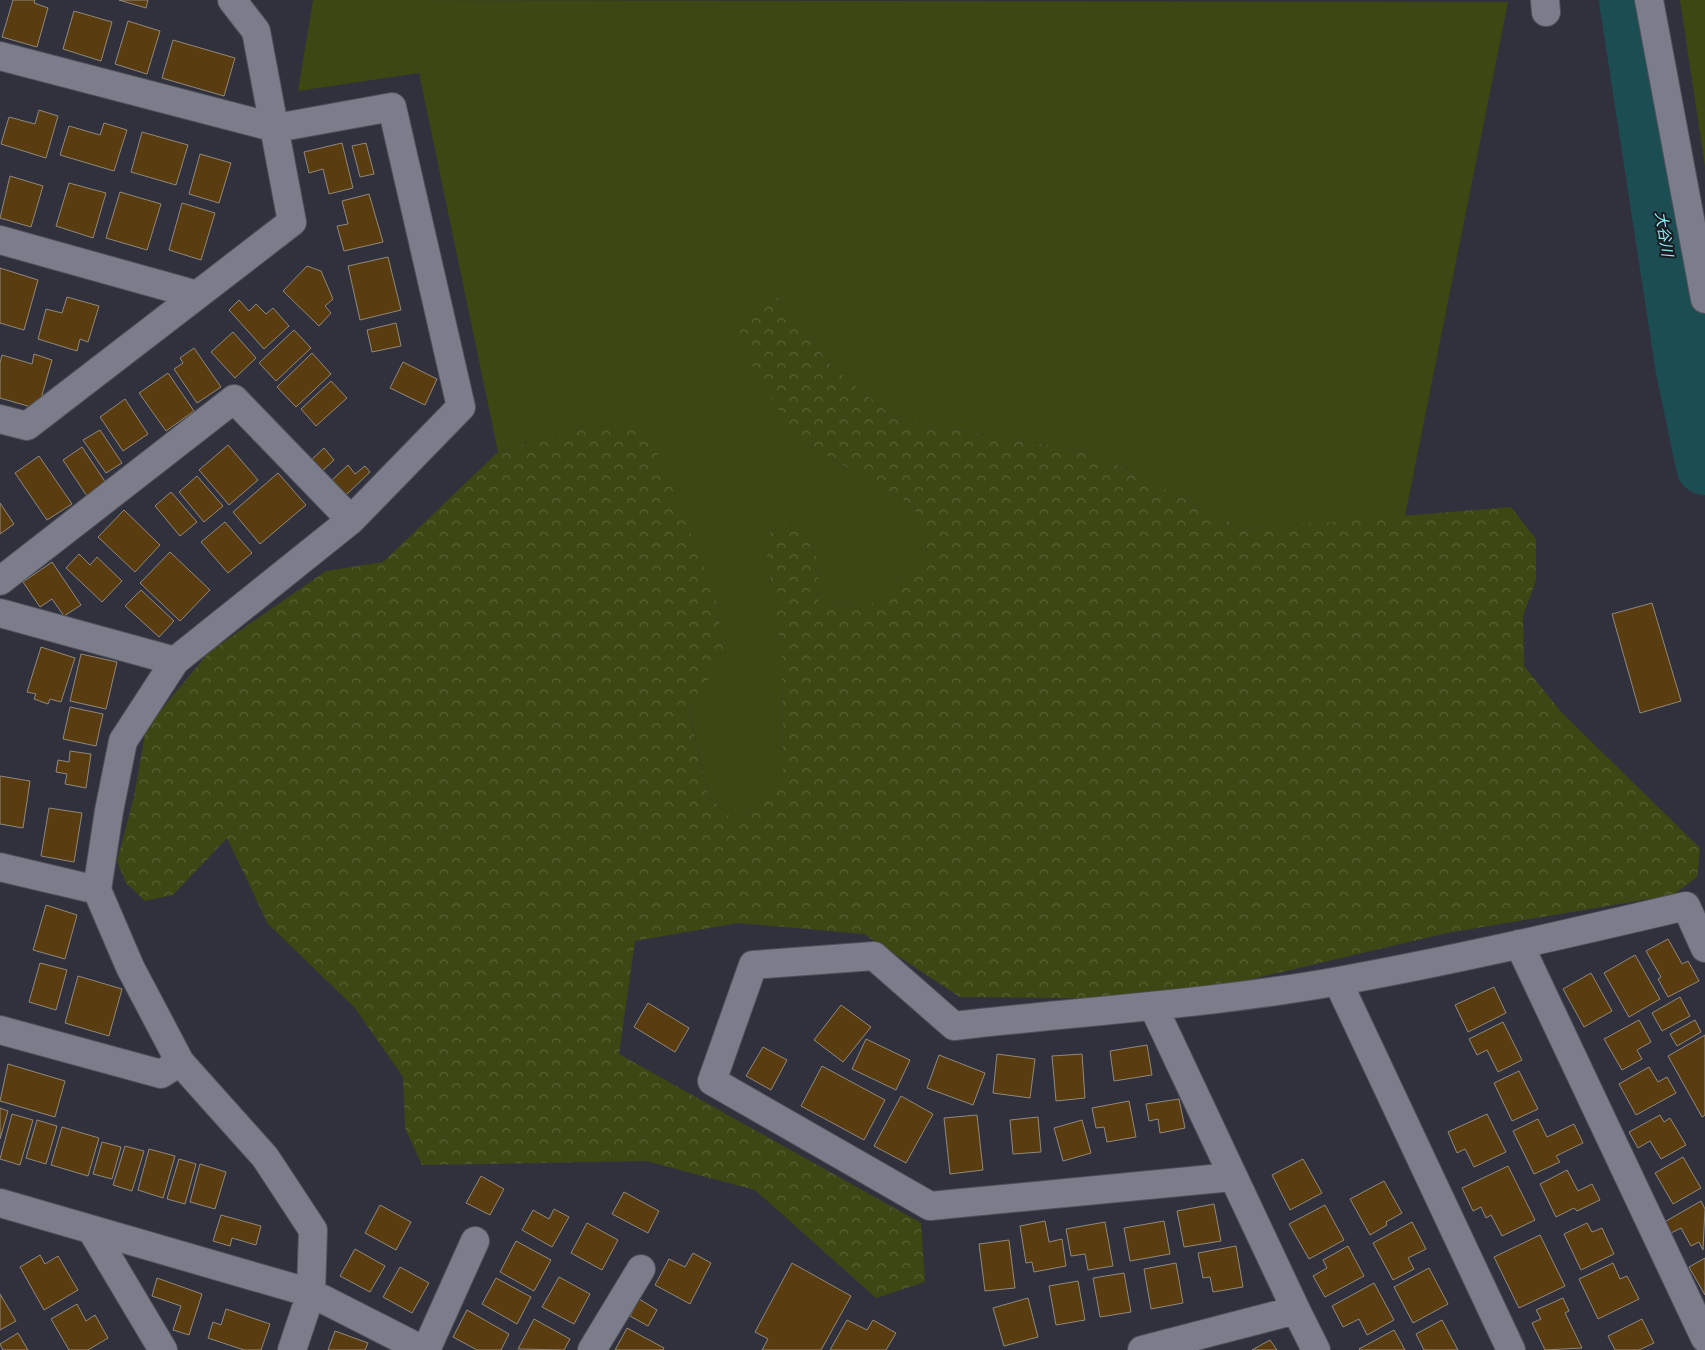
<svg xmlns="http://www.w3.org/2000/svg" width="1705" height="1350" font-family="Ubuntu,'Noto Sans JP',sans-serif">
<style>
.grass{fill:#3d4713}
.forest{fill:url(#forest-crowns)}
.lines{fill:none;stroke-linecap:round;stroke-linejoin:round}
.river{stroke:#1c4d53;stroke-width:58}
.building{fill:#593d11;stroke:#91887c}
.minor-casing{stroke:#50515b;stroke-width:30}
.minor{stroke:#7b7d8a;stroke-width:28}
.labels{text-anchor:middle;stroke-width:4;stroke-linejoin:round;paint-order:stroke}
.water-label{font-size:15px;font-style:italic;fill:#8beefa;stroke:#191a1f}
</style>
<defs>
<pattern id="forest-crowns" width="20" height="18" patternUnits="userSpaceOnUse" patternTransform="scale(1.25)"><rect width="20" height="18" fill="#3d4713"/><path d="M2 6a3 3 0 1 1 6 0M12 15a3 3 0 1 1 6 0" fill="none" stroke="#596236"/></pattern>
</defs>
<rect width="100%" height="100%" fill="#30313d"/>
<!-- grass -->
<path class="grass" d="M 313,0 L 1508,2 L 1405,516 L 1244,529 L 1093,453 L 897,420 L 832,367 L 775,294 L 797,438 L 914,506 L 929,557 L 868,606 L 819,605 L 817,559 L 798,517 L 764,536 L 782,659 L 783,780 L 737,822 L 709,798 L 688,706 L 725,655 L 715,593 L 696,548 L 605,421 L 498,452 L 419,73 L 298,91 Z
M 1680,0 L 1705,0 L 1705,167 Z"/>
<!-- forest -->
<path class="forest" d="M 775,294 L 832,367 L 897,420 L 1093,453 L 1244,529 L 1511,507 L 1536,539 L 1536,580 L 1523,616 L 1524,666 L 1562,713 L 1700,848 L 1697,877 L 1673,895 L 1447,933 L 1167,999 L 960,997 L 864,934 L 738,923 L 635,941 L 619,1054 L 921,1223 L 925,1282 L 876,1298 L 755,1190 L 646,1161 L 422,1165 L 405,1128 L 403,1077 L 355,1008 L 268,924 L 227,838 L 173,895 L 145,901 L 126,883 L 117,861 L 134,797 L 146,728 L 209,652 L 326,571 L 383,562 L 498,452 L 605,421 L 650,435 L 715,593 L 725,655 L 688,707 L 709,798 L 737,822 L 783,780 L 782,659 L 764,536 L 798,517 L 817,559 L 819,605 L 868,606 L 929,557 L 914,506 L 797,438 L 756,375 L 737,326 Z"/>
<g class="lines">
<!-- river -->
<path class="river" d="M 1628,0 L 1685,371 L 1705,466"/>
</g>
<!-- building -->
<path class="building" d="M 13,0 L 35,0 L 34,3 L 48,8 L 37,47 L 2,37 Z
M 119,0 L 148,0 L 146,8 Z
M 74,11 L 112,22 L 101,61 L 63,49 Z
M 128,21 L 160,31 L 147,74 L 115,64 Z
M 173,40 L 235,58 L 224,96 L 162,78 Z
M 39,110 L 58,116 L 46,158 L 1,144 L 9,117 L 35,124 Z
M 104,123 L 127,130 L 114,171 L 60,155 L 69,126 L 100,135 Z
M 142,132 L 188,145 L 176,185 L 131,172 Z
M 342,143 L 353,188 L 329,194 L 323,169 L 309,173 L 304,152 Z
M 366,143 L 374,174 L 360,177 L 352,146 Z
M 200,154 L 231,163 L 219,203 L 189,194 Z
M 10,176 L 43,186 L 31,227 L 0,218 Z
M 69,183 L 106,193 L 93,238 L 56,226 Z
M 120,192 L 161,204 L 147,250 L 106,238 Z
M 369,194 L 383,242 L 344,251 L 337,226 L 348,224 L 342,201 Z
M 182,203 L 215,213 L 201,260 L 169,250 Z
M 388,257 L 401,310 L 360,320 L 348,266 Z
M 307,266 L 321,271 L 333,299 L 325,306 L 331,313 L 319,326 L 283,291 Z
M 0,268 L 38,280 L 24,330 L 0,323 Z
M 67,297 L 99,306 L 88,342 L 80,339 L 77,351 L 38,339 L 46,309 L 62,313 Z
M 239,300 L 249,311 L 256,304 L 266,314 L 273,308 L 289,326 L 264,349 L 229,310 Z
M 396,323 L 401,346 L 372,352 L 367,330 Z
M 294,330 L 311,348 L 276,381 L 259,363 Z
M 233,332 L 256,358 L 235,378 L 211,352 Z
M 194,348 L 221,387 L 197,403 L 174,369 L 183,363 L 180,358 Z
M 312,353 L 331,374 L 296,407 L 277,387 Z
M 34,354 L 52,360 L 38,409 L 0,398 L 0,363 L 2,355 L 32,364 Z
M 403,362 L 437,379 L 425,405 L 390,388 Z
M 168,373 L 194,411 L 166,431 L 139,393 Z
M 331,381 L 347,398 L 316,426 L 301,409 Z
M 125,399 L 148,434 L 123,451 L 100,417 Z
M 100,430 L 122,463 L 106,473 L 83,440 Z
M 228,445 L 258,480 L 229,505 L 199,470 Z
M 82,447 L 106,483 L 87,496 L 63,460 Z
M 324,448 L 334,460 L 321,472 L 310,461 Z
M 39,456 L 72,504 L 47,520 L 15,473 Z
M 348,465 L 355,474 L 365,466 L 370,472 L 346,495 L 332,480 Z
M 278,473 L 306,505 L 260,544 L 233,512 Z
M 197,476 L 223,506 L 204,522 L 179,492 Z
M 171,492 L 197,522 L 180,536 L 155,506 Z
M 0,503 L 14,524 L 0,534 Z
M 124,510 L 160,545 L 135,572 L 98,537 Z
M 225,522 L 252,553 L 228,573 L 201,542 Z
M 170,552 L 210,590 L 180,621 L 140,583 Z
M 79,554 L 90,565 L 97,557 L 122,581 L 102,602 L 66,568 Z
M 52,562 L 81,605 L 64,616 L 52,599 L 40,607 L 23,582 Z
M 141,590 L 174,621 L 159,637 L 125,606 Z
M 1652,603 L 1681,701 L 1640,713 L 1612,614 Z
M 41,647 L 75,658 L 61,702 L 50,699 L 48,704 L 34,699 L 36,694 L 27,692 Z
M 81,654 L 117,662 L 106,709 L 70,701 Z
M 70,707 L 103,714 L 96,746 L 63,739 Z
M 70,751 L 91,754 L 86,788 L 65,784 L 67,774 L 56,772 L 58,760 L 69,762 Z
M 0,776 L 30,781 L 23,828 L 0,824 Z
M 49,808 L 82,813 L 74,862 L 41,856 Z
M 46,905 L 77,915 L 65,959 L 33,950 Z
M 1668,939 L 1682,964 L 1688,961 L 1699,981 L 1668,997 L 1658,979 L 1661,977 L 1646,951 Z
M 1635,955 L 1660,999 L 1629,1017 L 1604,973 Z
M 40,963 L 67,970 L 56,1010 L 29,1002 Z
M 1591,973 L 1612,1011 L 1584,1027 L 1563,989 Z
M 78,976 L 122,989 L 109,1036 L 65,1023 Z
M 1494,987 L 1506,1013 L 1468,1032 L 1455,1005 Z
M 1680,997 L 1690,1016 L 1662,1031 L 1652,1013 Z
M 648,1003 L 689,1028 L 675,1052 L 634,1027 Z
M 841,1005 L 871,1027 L 843,1062 L 814,1040 Z
M 1639,1020 L 1651,1042 L 1637,1050 L 1642,1059 L 1622,1070 L 1604,1039 Z
M 1695,1020 L 1701,1032 L 1677,1046 L 1670,1034 Z
M 1503,1022 L 1522,1060 L 1498,1072 L 1487,1050 L 1477,1055 L 1469,1039 Z
M 1705,1035 L 1705,1115 L 1702,1117 L 1668,1056 Z
M 866,1039 L 910,1060 L 896,1090 L 852,1069 Z
M 1147,1045 L 1152,1075 L 1114,1081 L 1110,1051 Z
M 763,1047 L 787,1060 L 771,1090 L 746,1076 Z
M 997,1054 L 1035,1059 L 1030,1098 L 993,1093 Z
M 1082,1054 L 1085,1098 L 1056,1101 L 1052,1056 Z
M 939,1055 L 985,1073 L 973,1105 L 927,1088 Z
M 8,1064 L 65,1081 L 55,1117 L 0,1101 Z
M 822,1066 L 885,1100 L 864,1140 L 801,1106 Z
M 1649,1067 L 1658,1082 L 1667,1077 L 1676,1093 L 1636,1115 L 1619,1084 Z
M 1519,1071 L 1538,1109 L 1512,1121 L 1494,1083 Z
M 901,1096 L 933,1114 L 906,1163 L 874,1146 Z
M 1179,1099 L 1185,1128 L 1160,1133 L 1158,1119 L 1149,1121 L 1146,1104 Z
M 1129,1101 L 1136,1137 L 1107,1142 L 1104,1127 L 1096,1128 L 1092,1108 Z
M 0,1108 L 8,1111 L 0,1139 Z
M 12,1114 L 33,1120 L 20,1165 L 0,1159 Z
M 1487,1114 L 1506,1152 L 1474,1167 L 1465,1149 L 1457,1153 L 1448,1132 Z
M 977,1115 L 983,1170 L 950,1174 L 944,1118 Z
M 1660,1115 L 1664,1122 L 1670,1118 L 1686,1145 L 1661,1159 L 1650,1141 L 1638,1148 L 1629,1132 Z
M 1038,1117 L 1041,1152 L 1013,1154 L 1010,1120 Z
M 1538,1119 L 1547,1137 L 1574,1124 L 1583,1143 L 1556,1156 L 1560,1162 L 1534,1174 L 1513,1131 Z
M 37,1120 L 57,1126 L 46,1164 L 26,1158 Z
M 1082,1120 L 1091,1153 L 1063,1161 L 1054,1128 Z
M 62,1127 L 99,1138 L 88,1176 L 51,1165 Z
M 102,1142 L 121,1147 L 112,1179 L 93,1174 Z
M 125,1146 L 144,1151 L 132,1191 L 113,1185 Z
M 149,1149 L 175,1156 L 163,1198 L 138,1190 Z
M 1683,1157 L 1701,1188 L 1673,1204 L 1655,1173 Z
M 179,1159 L 196,1164 L 185,1204 L 167,1199 Z
M 1303,1159 L 1322,1193 L 1290,1210 L 1272,1175 Z
M 200,1164 L 226,1172 L 215,1209 L 190,1202 Z
M 1508,1166 L 1535,1220 L 1502,1236 L 1491,1215 L 1486,1218 L 1481,1207 L 1473,1211 L 1462,1188 Z
M 1567,1170 L 1578,1191 L 1592,1184 L 1600,1200 L 1577,1211 L 1574,1208 L 1556,1217 L 1540,1184 Z
M 481,1176 L 504,1189 L 490,1215 L 466,1203 Z
M 1384,1181 L 1402,1213 L 1386,1222 L 1387,1225 L 1370,1235 L 1350,1199 Z
M 624,1192 L 659,1211 L 648,1233 L 612,1214 Z
M 1701,1201 L 1705,1209 L 1703,1250 L 1699,1242 L 1691,1246 L 1681,1228 L 1667,1235 L 1661,1224 Z
M 1214,1204 L 1221,1241 L 1184,1247 L 1177,1211 Z
M 380,1205 L 411,1222 L 396,1250 L 365,1233 Z
M 1325,1205 L 1344,1240 L 1309,1259 L 1289,1224 Z
M 554,1209 L 569,1217 L 552,1247 L 522,1230 L 533,1210 L 549,1219 Z
M 221,1215 L 261,1226 L 256,1245 L 232,1238 L 230,1246 L 213,1241 Z
M 1045,1221 L 1049,1242 L 1062,1239 L 1066,1266 L 1034,1272 L 1032,1262 L 1026,1263 L 1020,1226 Z
M 1164,1221 L 1170,1254 L 1130,1261 L 1124,1228 Z
M 1105,1222 L 1113,1266 L 1088,1270 L 1085,1254 L 1071,1256 L 1066,1229 Z
M 1412,1222 L 1426,1249 L 1408,1258 L 1414,1269 L 1393,1280 L 1373,1243 Z
M 587,1223 L 618,1240 L 602,1270 L 571,1253 Z
M 1587,1223 L 1592,1232 L 1602,1228 L 1614,1254 L 1581,1270 L 1564,1234 Z
M 1540,1235 L 1565,1286 L 1519,1308 L 1494,1257 Z
M 1009,1240 L 1015,1288 L 985,1291 L 979,1244 Z
M 516,1241 L 551,1260 L 534,1291 L 500,1272 Z
M 1236,1246 L 1243,1287 L 1213,1292 L 1210,1277 L 1203,1278 L 1198,1253 Z
M 1348,1246 L 1364,1276 L 1325,1297 L 1313,1276 L 1327,1268 L 1323,1260 Z
M 355,1249 L 385,1266 L 370,1292 L 340,1276 Z
M 693,1253 L 711,1263 L 690,1304 L 655,1285 L 669,1259 L 685,1267 Z
M 40,1255 L 45,1264 L 58,1256 L 78,1290 L 44,1310 L 20,1267 Z
M 1705,1258 L 1705,1295 L 1689,1267 Z
M 792,1263 L 851,1296 L 821,1350 L 762,1350 L 768,1339 L 755,1332 Z
M 1176,1263 L 1183,1303 L 1151,1309 L 1144,1269 Z
M 1613,1263 L 1620,1279 L 1627,1276 L 1639,1299 L 1598,1319 L 1579,1279 Z
M 400,1267 L 429,1283 L 412,1313 L 383,1297 Z
M 1429,1268 L 1448,1304 L 1413,1323 L 1394,1287 Z
M 1124,1273 L 1131,1312 L 1100,1317 L 1093,1278 Z
M 559,1277 L 590,1294 L 574,1324 L 542,1307 Z
M 157,1278 L 202,1294 L 189,1335 L 173,1330 L 181,1306 L 152,1296 Z
M 496,1278 L 531,1297 L 517,1324 L 482,1304 Z
M 1078,1281 L 1085,1320 L 1056,1325 L 1049,1286 Z
M 1374,1283 L 1394,1320 L 1367,1335 L 1359,1319 L 1343,1327 L 1332,1306 Z
M 0,1294 L 16,1321 L 0,1330 Z
M 1028,1298 L 1038,1337 L 1004,1346 L 993,1308 Z
M 1563,1298 L 1569,1311 L 1565,1313 L 1582,1348 L 1545,1350 L 1532,1323 L 1541,1319 L 1536,1310 Z
M 639,1299 L 657,1310 L 648,1326 L 630,1316 Z
M 77,1304 L 86,1321 L 95,1315 L 108,1338 L 88,1350 L 69,1350 L 51,1319 Z
M 226,1309 L 270,1324 L 261,1350 L 244,1350 L 208,1338 L 213,1322 L 221,1325 Z
M 467,1310 L 509,1334 L 501,1350 L 477,1350 L 453,1337 Z
M 534,1319 L 570,1339 L 564,1350 L 518,1349 Z
M 1642,1319 L 1654,1343 L 1639,1350 L 1615,1350 L 1608,1336 Z
M 847,1320 L 867,1330 L 873,1320 L 896,1333 L 886,1350 L 830,1350 Z
M 1442,1320 L 1458,1350 L 1424,1350 L 1416,1334 Z
M 627,1328 L 664,1348 L 663,1350 L 615,1350 Z
M 1394,1330 L 1405,1350 L 1360,1350 L 1359,1349 Z
M 335,1331 L 368,1343 L 365,1350 L 328,1350 Z
M 18,1333 L 28,1350 L 3,1350 L 0,1344 Z
M 1270,1340 L 1277,1350 L 1252,1350 Z"/>
<g class="lines">
<!-- minor casing -->
<g class="minor-casing">
<path id="minor" d="M 1545,0 L 1546,12
M 1649,0 L 1705,299
M 0,56 L 276,128 L 392,107 L 461,407 L 351,520 L 175,661 L 123,741 L 109,811 L 97,890 L 130,967 L 180,1062 L 265,1157 L 313,1230 L 311,1293 L 292,1350
M 0,240 L 197,295
M 0,419 L 27,426 L 292,222 L 256,31 L 232,0
M 0,581 L 234,399 L 351,520
M 0,613 L 175,661
M 0,867 L 97,890
M 1519,944 L 1705,1338
M 1338,982 L 1511,1350
M 0,1030 L 161,1074 L 180,1062
M 1232,1177 L 930,1206 L 712,1081 L 753,965 L 874,956 L 954,1026 C 1082,1011 1212,1004 1339,981 C 1455,960 1571,933 1686,906 L 1705,948
M 0,1203 L 311,1293 L 423,1350
M 91,1229 L 163,1350
M 1296,1310 L 1316,1350
M 426,1350 L 475,1241
M 592,1350 L 641,1269
M 1142,1350 L 1296,1310 L 1153,1006"/>
</g>
<!-- minor -->
<use href="#minor" class="minor"/>
</g>
<g class="labels">
<!-- water labels -->
<g class="water-label">
<text transform="translate(1664 234) rotate(81)" y="5">大谷川</text>
</g>
</g>
</svg>
